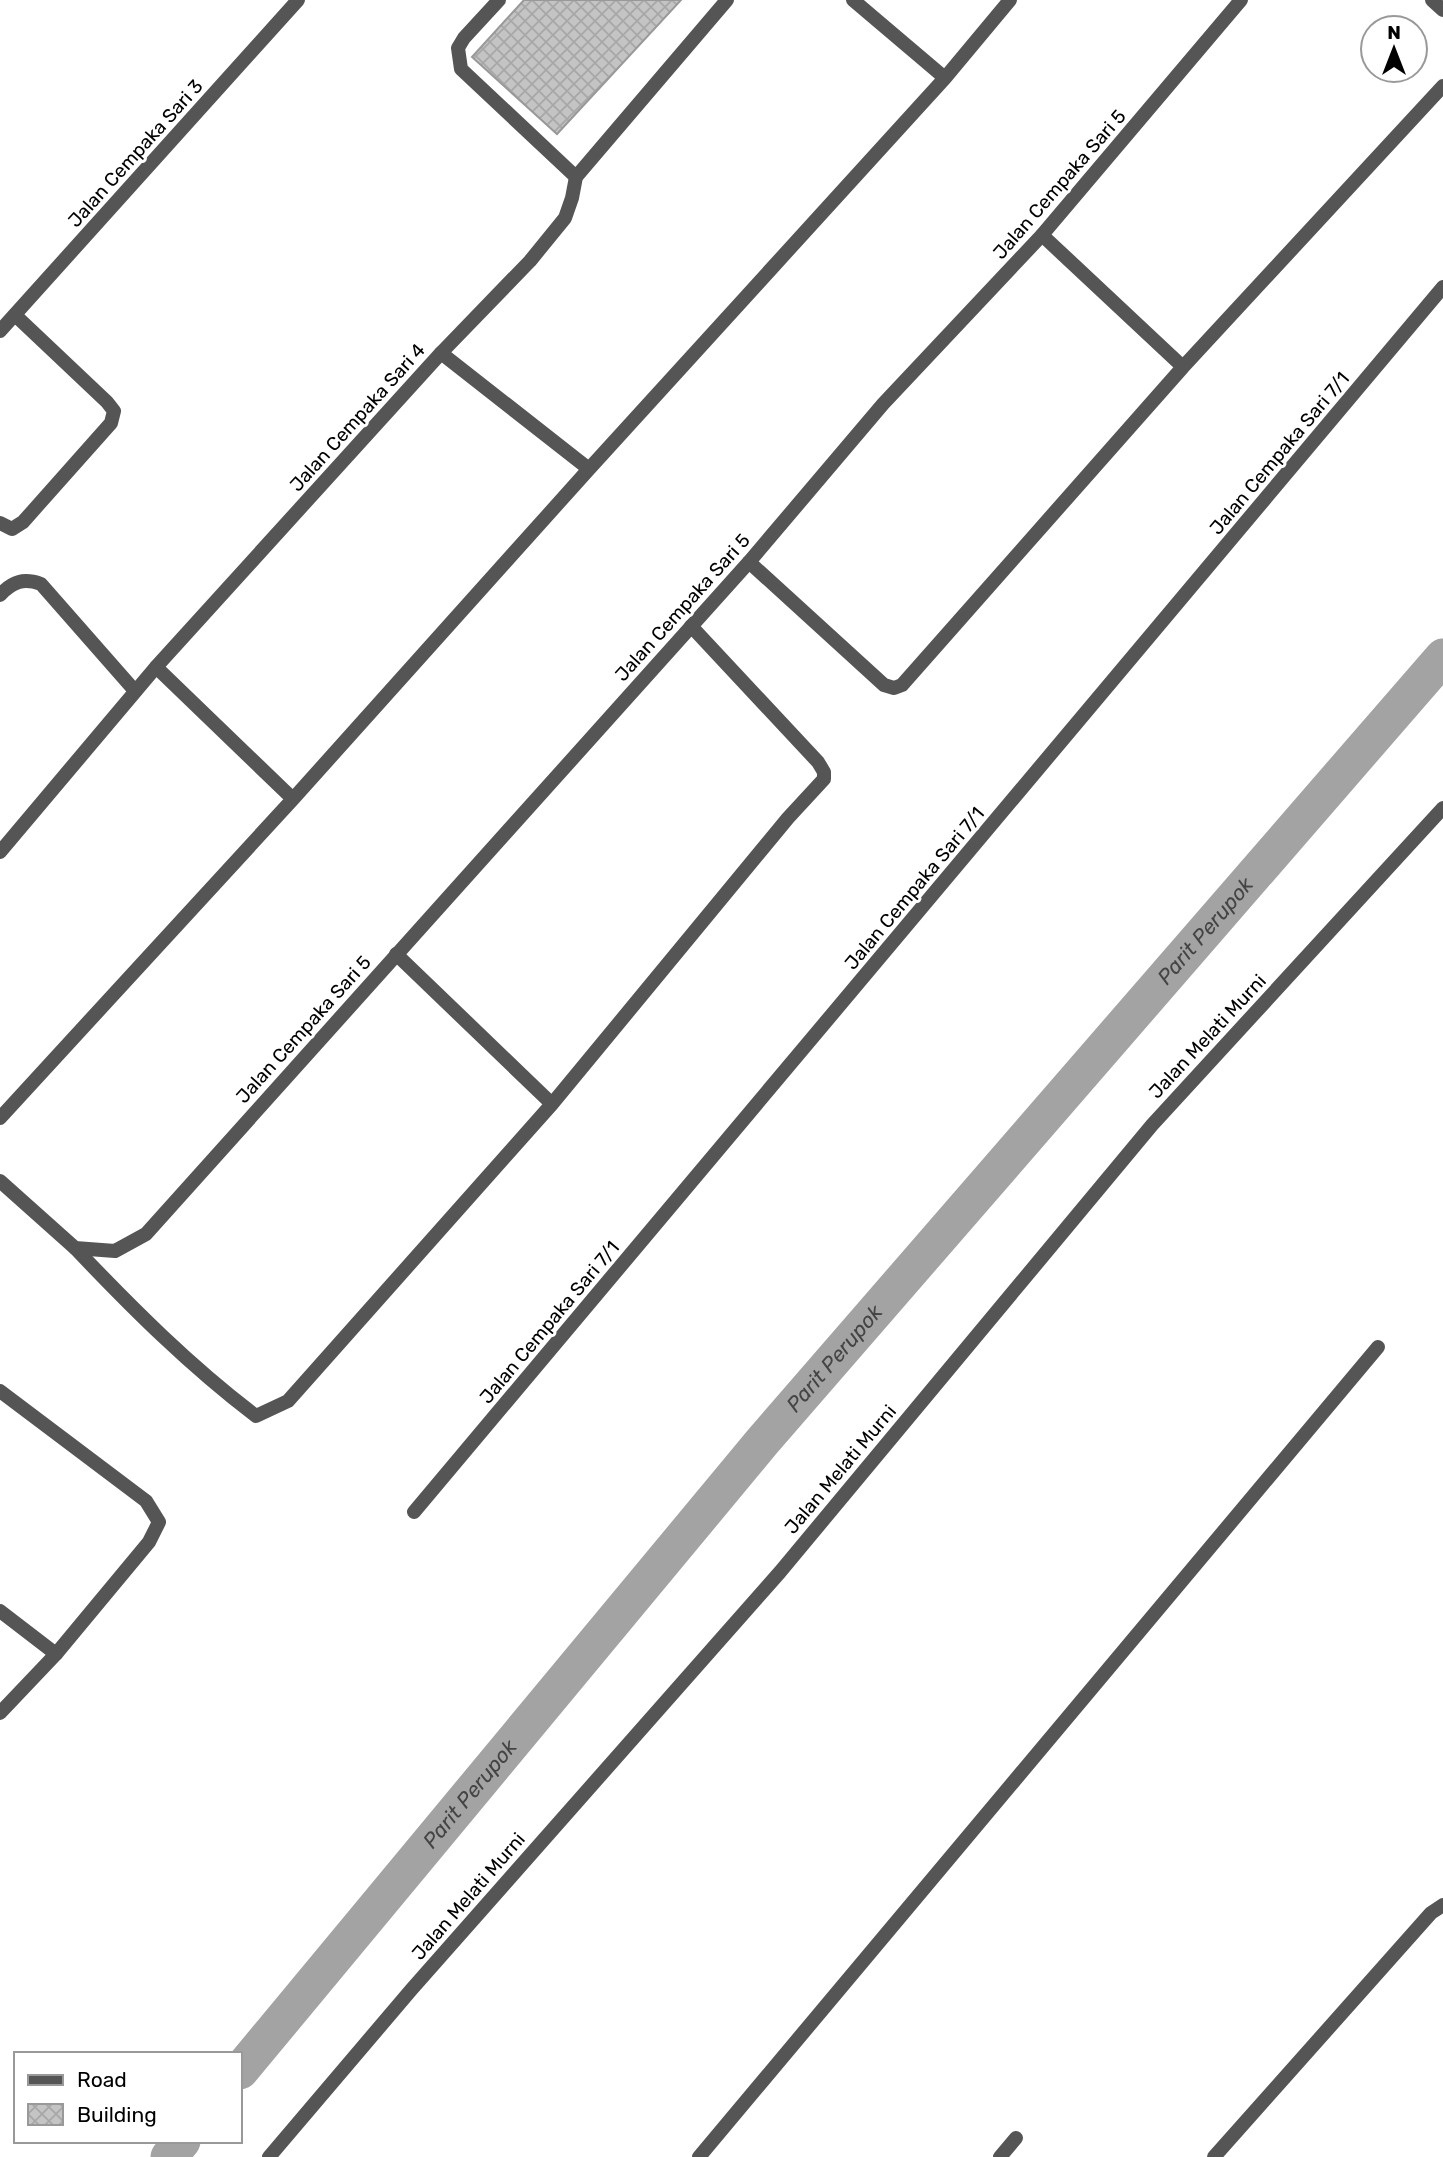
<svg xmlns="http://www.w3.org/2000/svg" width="1443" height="2157" font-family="Rubik,sans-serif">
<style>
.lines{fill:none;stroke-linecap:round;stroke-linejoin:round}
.canal{stroke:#a3a3a3;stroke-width:37}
.building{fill:url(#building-cross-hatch);stroke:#999;stroke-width:2}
.lane{stroke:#555;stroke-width:14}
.street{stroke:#555;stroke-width:14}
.labels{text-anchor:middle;stroke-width:6;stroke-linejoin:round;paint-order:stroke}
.street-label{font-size:19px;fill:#000;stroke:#fff}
.water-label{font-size:21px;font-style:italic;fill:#444;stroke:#fff}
</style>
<defs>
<pattern id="building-cross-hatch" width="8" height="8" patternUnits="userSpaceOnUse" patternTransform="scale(1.75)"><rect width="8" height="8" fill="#c4c4c4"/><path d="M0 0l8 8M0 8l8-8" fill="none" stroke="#a7a7a7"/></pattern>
</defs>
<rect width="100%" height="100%" fill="#fff"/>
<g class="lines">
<!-- canal -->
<g class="canal">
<path id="s1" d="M 240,2071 L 762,1442 L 1443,657"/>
<path d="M 169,2157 L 182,2141"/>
</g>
</g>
<!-- building -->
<path class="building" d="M 524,0 L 681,0 L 557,134 L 472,57 Z"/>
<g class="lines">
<!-- lane -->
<path class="lane" d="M 499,0 L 464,38 L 458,48 L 461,69 L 576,177
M 853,0 L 945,78
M 1042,235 L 1183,367
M 441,353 L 589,469
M 0,523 L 12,529 L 23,522 L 111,423 L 114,411 L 107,402 L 15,315
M 749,562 L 884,685 L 894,688 L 902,685 L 1183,367 L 1443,86
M 0,595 C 13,581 24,578 41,584 L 135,691
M 156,667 L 293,799
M 396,954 L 552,1104
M 0,1118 L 293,799 L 589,469 L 945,78 L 1010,0
M 75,1248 C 132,1308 190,1366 256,1416 L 288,1401 L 552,1104 L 788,818 L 824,779 L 824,772 L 818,762 L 691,626
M 0,1611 L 56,1654
M 1214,2157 L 1431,1913 L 1443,1905"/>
<!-- street -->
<path class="street" d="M 1432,0 L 1443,10
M 0,331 L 298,0
M 0,852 L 156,667 L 441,353 L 530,261 L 565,218 L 572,198 L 576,177 L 727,0
M 0,1181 L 75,1248 L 115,1251 L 146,1234 L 749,562 L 883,404 L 1042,235 L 1241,0
M 0,1391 L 146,1501 L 159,1522 L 149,1542 L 56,1654 L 0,1713
M 414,1512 L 1443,287
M 269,2157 L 411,1990 L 780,1572 L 1152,1125 L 1443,808
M 699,2157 L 1378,1347
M 1000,2157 L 1016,2138"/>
</g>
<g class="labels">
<!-- street labels -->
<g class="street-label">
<text transform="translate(135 153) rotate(-48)" y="7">Jalan Cempaka Sari 3</text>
<text transform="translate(1059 184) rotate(-49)" y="7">Jalan Cempaka Sari 5</text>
<text transform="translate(357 417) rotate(-48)" y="7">Jalan Cempaka Sari 4</text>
<text transform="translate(1279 453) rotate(-50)" y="7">Jalan Cempaka Sari 7/1</text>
<text transform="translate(682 607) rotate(-48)" y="7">Jalan Cempaka Sari 5</text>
<text transform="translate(914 888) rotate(-50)" y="7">Jalan Cempaka Sari 7/1</text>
<text transform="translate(303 1029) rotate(-48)" y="7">Jalan Cempaka Sari 5</text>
<text transform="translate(1207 1036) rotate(-47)" y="7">Jalan Melati Murni</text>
<text transform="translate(549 1322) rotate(-50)" y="7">Jalan Cempaka Sari 7/1</text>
<text transform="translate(840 1469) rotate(-50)" y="7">Jalan Melati Murni</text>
<text transform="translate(468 1896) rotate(-49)" y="7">Jalan Melati Murni</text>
</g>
<!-- water labels -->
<g class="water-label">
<text dy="7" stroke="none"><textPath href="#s1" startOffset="1494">Parit Perupok</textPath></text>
<text dy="7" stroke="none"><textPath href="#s1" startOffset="928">Parit Perupok</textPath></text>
<text dy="7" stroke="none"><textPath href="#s1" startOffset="360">Parit Perupok</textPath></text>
</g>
</g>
<!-- legend -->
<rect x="14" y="2052" width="228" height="91" fill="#ffffff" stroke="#999999" stroke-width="2"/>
<rect x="28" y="2075" width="35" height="10" fill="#555555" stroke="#999999" stroke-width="2"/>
<text x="77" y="2087" font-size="21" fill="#000000">Road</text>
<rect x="28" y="2104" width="35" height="21" fill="url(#building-cross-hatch)" stroke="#999999" stroke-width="2"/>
<text x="77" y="2122" font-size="21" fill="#000000">Building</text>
<!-- north arrow -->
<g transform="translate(1394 49)"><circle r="33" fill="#ffffff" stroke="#999999" stroke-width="2"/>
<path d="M0-5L12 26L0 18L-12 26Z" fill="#000000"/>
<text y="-10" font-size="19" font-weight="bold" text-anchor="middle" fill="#000000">N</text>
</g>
</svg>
